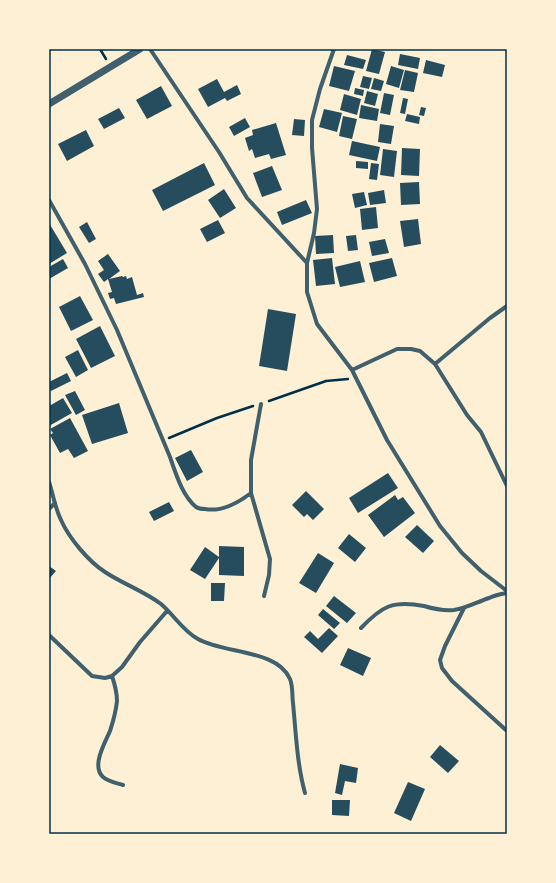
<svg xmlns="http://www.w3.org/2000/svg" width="556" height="883" font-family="Manrope,sans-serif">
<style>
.building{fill:#264d5e}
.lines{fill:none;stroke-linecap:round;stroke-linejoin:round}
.path{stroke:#003049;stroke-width:2.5}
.minor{stroke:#3f606c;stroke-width:4}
.tertiary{stroke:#3f606c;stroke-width:7}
.neatline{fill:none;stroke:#003049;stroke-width:1.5}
</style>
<rect width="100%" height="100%" fill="#fdf0d5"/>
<!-- building -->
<path class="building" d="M 372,49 L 385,52 L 379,74 L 366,71 Z
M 400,54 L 420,58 L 418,69 L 398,65 Z
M 347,55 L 366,60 L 363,69 L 344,65 Z
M 426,60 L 445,65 L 442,77 L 423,73 Z
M 334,66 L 355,71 L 349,91 L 329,86 Z
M 391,66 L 404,70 L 399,88 L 386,84 Z
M 405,70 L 418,73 L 414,92 L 400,90 Z
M 363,76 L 372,78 L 369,89 L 360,87 Z
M 374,78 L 384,81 L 381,91 L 371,89 Z
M 217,79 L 224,92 L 237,85 L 241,94 L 227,101 L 225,98 L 208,107 L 198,89 Z
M 161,86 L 172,106 L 147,119 L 136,100 Z
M 355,88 L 364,90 L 363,96 L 354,94 Z
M 367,91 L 378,94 L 375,106 L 364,103 Z
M 384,93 L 394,95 L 390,115 L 380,113 Z
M 344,94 L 361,99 L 357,115 L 340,110 Z
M 403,98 L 408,99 L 405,114 L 400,113 Z
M 361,105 L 379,109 L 377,121 L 359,118 Z
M 421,107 L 426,108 L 424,116 L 419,115 Z
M 119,108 L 125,118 L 104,129 L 98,119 Z
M 324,109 L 342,113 L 337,132 L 319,127 Z
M 407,114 L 420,117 L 419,124 L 405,121 Z
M 343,116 L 357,119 L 352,139 L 339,136 Z
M 245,118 L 250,127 L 234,136 L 229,127 Z
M 294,119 L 305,120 L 304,136 L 292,135 Z
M 276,123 L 286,155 L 271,159 L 269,154 L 255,158 L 252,149 L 249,151 L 245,138 L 253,135 L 252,130 Z
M 380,124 L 394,126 L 391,144 L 378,142 Z
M 86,130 L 94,146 L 67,161 L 58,144 Z
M 352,141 L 380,147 L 377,161 L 349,155 Z
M 402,148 L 420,149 L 419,176 L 401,175 Z
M 383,149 L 397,151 L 394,177 L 380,175 Z
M 356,161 L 368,162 L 368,169 L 356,168 Z
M 204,163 L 215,185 L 163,211 L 152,190 Z
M 371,163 L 379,164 L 377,180 L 369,179 Z
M 272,166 L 282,190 L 262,197 L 253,173 Z
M 419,182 L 420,204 L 401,205 L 400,183 Z
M 224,189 L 236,208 L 220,218 L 208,200 Z
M 384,190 L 386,203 L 370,205 L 368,193 Z
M 364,192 L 367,205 L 355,208 L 352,194 Z
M 306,200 L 312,213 L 282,225 L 277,212 Z
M 376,207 L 378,228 L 362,230 L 360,209 Z
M 418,219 L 421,244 L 404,247 L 400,221 Z
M 218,220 L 225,233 L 207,242 L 200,229 Z
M 87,222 L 96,239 L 89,243 L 79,227 Z
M 49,223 L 67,253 L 49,264 Z
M 333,235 L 334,253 L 316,254 L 315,236 Z
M 356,235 L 358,250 L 348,251 L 346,236 Z
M 385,239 L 389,253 L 372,256 L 369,242 Z
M 108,254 L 120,271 L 109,279 L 122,276 L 123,277 L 126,276 L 127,279 L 132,277 L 137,295 L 143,293 L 144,297 L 116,304 L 114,298 L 110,299 L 108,293 L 112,292 L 108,279 L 104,282 L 98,274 L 104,270 L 98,261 Z
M 332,258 L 335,284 L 316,286 L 313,260 Z
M 392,258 L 397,276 L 374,282 L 369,263 Z
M 63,259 L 68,268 L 49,279 L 49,267 Z
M 360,261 L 365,282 L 340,287 L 335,267 Z
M 80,296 L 93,320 L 71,331 L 59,307 Z
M 268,309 L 296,314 L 287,371 L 259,366 Z
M 100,326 L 115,356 L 91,368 L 76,339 Z
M 78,350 L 88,370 L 76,377 L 65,357 Z
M 67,373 L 71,381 L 51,391 L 49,388 L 49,382 Z
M 75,391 L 85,410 L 76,415 L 65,395 Z
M 63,398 L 72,413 L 49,426 L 49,402 L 51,405 Z
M 119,403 L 128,433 L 92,444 L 82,415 Z
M 70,418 L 88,451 L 74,458 L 68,449 L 60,453 L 50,435 L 53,433 L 50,429 Z
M 191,450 L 203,472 L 187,481 L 175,458 Z
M 388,473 L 398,488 L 358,513 L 349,498 Z
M 306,491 L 324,509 L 313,520 L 307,514 L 304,517 L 292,505 Z
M 395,495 L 398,500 L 403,497 L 415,513 L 384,537 L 368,515 Z
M 169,502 L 174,511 L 154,521 L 149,512 Z
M 417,525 L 434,541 L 423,553 L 405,537 Z
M 349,534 L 366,548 L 355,562 L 338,548 Z
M 219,546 L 244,547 L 244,576 L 219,575 L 219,558 L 205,579 L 190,570 L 205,547 L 219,557 Z
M 318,553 L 334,563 L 316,593 L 299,583 Z
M 49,566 L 56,571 L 49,579 Z
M 211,583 L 225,583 L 224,601 L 211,601 Z
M 334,596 L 356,613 L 347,623 L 326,606 Z
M 323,609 L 340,623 L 334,629 L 318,615 Z
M 329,628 L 338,636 L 322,653 L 304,637 L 310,631 L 318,639 Z
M 348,648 L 371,658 L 363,676 L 340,665 Z
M 440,745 L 459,761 L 448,773 L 430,757 Z
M 340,764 L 358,768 L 356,783 L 345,781 L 342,795 L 335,793 Z
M 408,782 L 425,789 L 411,821 L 394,813 Z
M 332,800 L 350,800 L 349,816 L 332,815 Z"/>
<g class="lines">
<!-- path -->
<path class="path" d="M 100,49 L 106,59
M 269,401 L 326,381 L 348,379
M 169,438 L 217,418 L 253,406"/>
<!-- minor -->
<path class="minor" d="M 150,49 L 219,152 L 247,198 L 307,263
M 334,49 L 320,89 L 312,120 L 312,148 L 317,209 L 314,233 L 307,263 L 307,292 L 317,324 L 352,370 L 387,440 L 440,526 L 462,553 L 481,571 L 507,591
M 49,200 L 85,264 L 117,330 L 170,457 C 176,474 182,495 196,507 C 199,509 202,509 205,509 C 221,512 238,503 251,493
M 435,364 L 490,318 L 507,306
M 352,370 L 397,349 L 411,349 L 420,351 L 435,364 L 467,415 L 481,432 L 507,486
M 261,404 L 251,460 L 251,493 L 270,559 L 269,575 L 264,596
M 49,482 C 53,494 55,508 61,520 C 69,538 88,561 105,572 C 123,584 144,591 161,604 C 174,615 183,631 198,639 C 224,654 277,649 290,679 C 293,686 292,696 293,703 C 296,734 297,764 305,793
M 49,509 L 55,503
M 464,608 L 445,646 L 440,660 L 442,668 L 452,681 L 507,731
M 361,628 C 382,606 393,600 424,606 C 434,609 444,611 454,610 C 467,608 477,602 489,598 C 495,595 501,594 507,593
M 49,635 L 92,676 L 105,678 L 112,676 L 122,667 L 140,642 L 167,611
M 112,676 C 115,685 117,692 117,701 C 116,710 113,722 110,731 C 105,743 91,766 103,777 C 109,782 117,783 123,785"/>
<!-- tertiary -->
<path class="tertiary" d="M 49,104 L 140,49"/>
</g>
<!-- border -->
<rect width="556" height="883" fill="none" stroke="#fdf0d5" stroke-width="100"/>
<rect x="50" y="50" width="456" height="783" class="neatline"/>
</svg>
